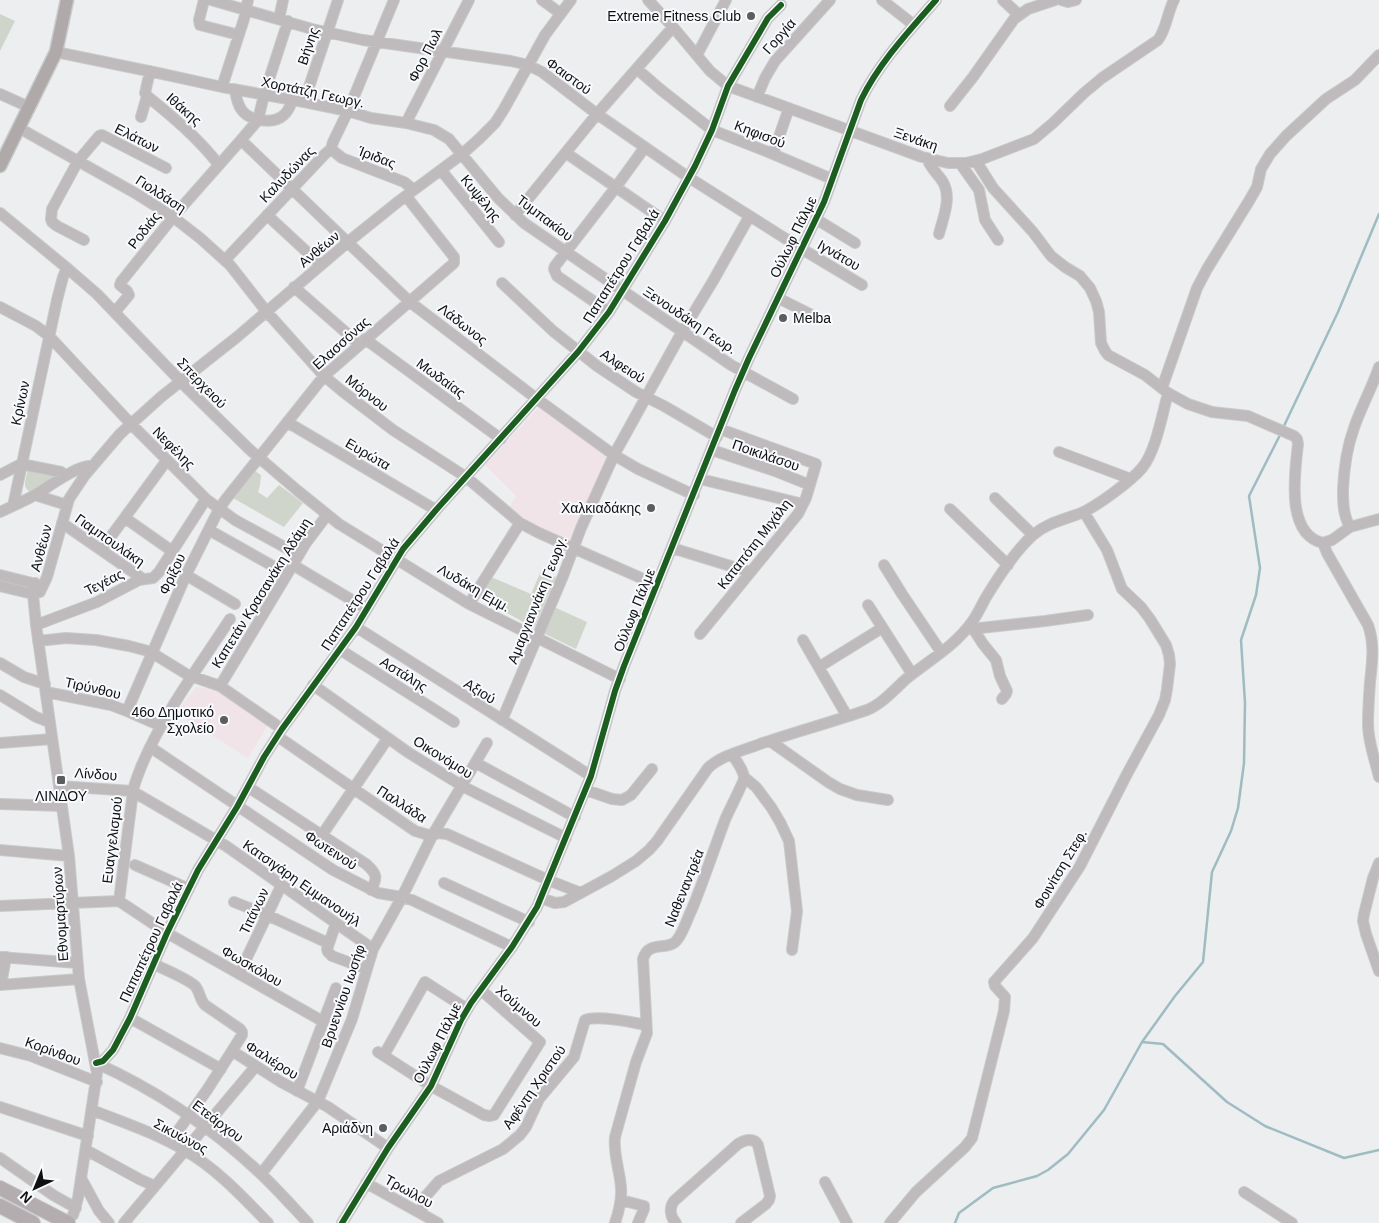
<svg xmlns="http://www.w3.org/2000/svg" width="1379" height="1223" font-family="Helvetica,sans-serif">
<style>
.education{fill:#f1e4e8}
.green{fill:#d0d5cb}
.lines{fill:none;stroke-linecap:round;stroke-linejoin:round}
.stream{stroke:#9ebcc1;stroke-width:2.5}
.minor-casing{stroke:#c9cacb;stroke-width:12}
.major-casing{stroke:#c9cacb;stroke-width:15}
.highway-casing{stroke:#c9cacb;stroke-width:16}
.minor{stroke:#bfbabb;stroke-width:10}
.major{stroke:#b0a9aa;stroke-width:12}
.highway{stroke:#b4adaf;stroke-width:14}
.cycleway-casing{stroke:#f8fafe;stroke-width:9}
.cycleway{stroke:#1b5e20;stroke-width:6}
.poi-dot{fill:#5c5d5e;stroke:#f8fafe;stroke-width:2}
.labels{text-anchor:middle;stroke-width:4;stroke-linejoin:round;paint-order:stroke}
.poi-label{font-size:14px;fill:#0e0f10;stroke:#f8fafe;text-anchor:end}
.street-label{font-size:14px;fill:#0e0f10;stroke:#f8fafe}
</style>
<rect width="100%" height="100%" fill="#eceef0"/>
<!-- education -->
<path class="education" d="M 539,407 L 607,456 L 570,541 L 522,520 L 508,509 L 516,496 L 485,465 Z
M 196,687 L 214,689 L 268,725 L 248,758 L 176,713 Z"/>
<!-- green -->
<path class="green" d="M 0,14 L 15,21 L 0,51 Z
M 28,469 L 57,475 L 31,492 C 21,488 26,479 28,469 Z
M 255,471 L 261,475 L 260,485 L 258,492 L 267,498 L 279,485 L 303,503 L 284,527 L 233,498 Z
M 541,571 L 556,577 L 534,628 L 478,597 L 491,577 L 531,594 Z
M 554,607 L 587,622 L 576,649 L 543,633 Z"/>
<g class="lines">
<!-- stream -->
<path class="stream" d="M 1283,428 L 1338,312 L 1379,214
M 1142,1042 L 1163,1044 L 1227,1102 L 1265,1126 L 1344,1158 L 1379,1150
M 955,1223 L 959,1213 L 993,1188 L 1037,1176 L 1048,1170 L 1068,1154 L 1104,1110 L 1142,1042 L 1175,996 L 1203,962 L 1212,872 L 1231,831 L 1238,808 L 1244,763 L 1245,703 L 1241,640 L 1256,595 L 1260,568 L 1249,496 L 1281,433"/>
<!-- minor casing -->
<g class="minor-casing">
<path id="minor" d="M 204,0 L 199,20 L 200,25 L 239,35
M 211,0 L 312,29 L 363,40 L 511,61 L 528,65 L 542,72 L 597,114 L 688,177 L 802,249 L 862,285
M 542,0 L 560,13
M 648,0 L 673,27 L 710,71 L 728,86 L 922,157 L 948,163 L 966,163 L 982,159 L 1034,139 L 1053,123 L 1084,93 L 1102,78 L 1158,40 C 1167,28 1167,13 1174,0
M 882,0 L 914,25
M 1003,0 L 1019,15
M 1061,0 L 1068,2 L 1076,0
M 279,19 L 283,0
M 56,52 L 158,73 L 222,87 L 304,102 L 348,111 L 371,118 L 406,123 L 434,130 L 449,139 L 498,198 L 524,223 L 731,365 L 793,399
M 697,55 L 726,0
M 637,69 L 660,89 L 712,130 L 768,152 L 832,179
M 150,71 L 145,93 L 147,96 C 173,117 198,138 219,165
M 222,87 L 244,19 L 248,0
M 235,90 C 236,96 237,103 241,109 C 247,119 263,122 274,120 C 284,118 290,109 292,100
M 0,94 L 29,107
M 757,97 L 765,78 L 775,61 L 830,0
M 304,102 L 338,0
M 950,106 L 973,77 L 1014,19 L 1028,9 L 1055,0
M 141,117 L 147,96
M 406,123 L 469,0
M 19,128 L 135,193 L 173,217 L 200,238 L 230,265 L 266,311 L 324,376 L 342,391 L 393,430 L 466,477 L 520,523 L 539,533 L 657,585
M 241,140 L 410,302 L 537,399 L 614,455 L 638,469 L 694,495
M 331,149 L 342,158 L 404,182 L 414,190
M 566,153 L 665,221
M 773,154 L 789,108
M 927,158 C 930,168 938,174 943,182 C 952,198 943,218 939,234
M 976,161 L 993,188 L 1033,232 L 1051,256 L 1065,267 L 1080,276 L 1090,288 L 1096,301 L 1099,312 L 1101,343 L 1105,351 L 1108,355 L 1145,375 L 1168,393 L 1188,404 L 1212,412 L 1248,416 L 1294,436 L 1297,439 L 1298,444 C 1295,472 1285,534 1323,543
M 960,163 L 979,190 L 985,220 L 998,240
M 441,170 L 499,242
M 0,213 L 67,268 L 97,294 L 188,389 L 249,449 L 298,491 L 339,524 L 469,604 L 620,679
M 267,215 L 321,265
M 515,215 L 597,114 L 673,27
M 816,219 L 855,243
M 84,240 L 57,226 L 52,222 L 51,219 L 52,209 L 78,161 L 99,136 L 102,135 L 166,168
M 225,260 L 325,154 L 331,149 L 333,142 L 348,111 L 394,0
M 502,283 L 553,331 L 597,366 L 636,392 L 664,406 L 717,437
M 294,287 L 359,344
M 778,298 L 810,314
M 0,307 L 36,326 L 49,336 L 131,424 L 206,499 L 235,520 L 299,555
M 115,312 L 129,295 L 127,291 L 120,285 L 121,282 L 173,217 L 241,140 L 258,120 L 264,95 L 288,21
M 609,312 L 557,276 L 554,269 L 555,266 L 616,187 L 645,147
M 365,339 L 501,439
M 1162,388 L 1197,288 L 1207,269 L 1249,201 L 1257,187 L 1261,169 L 1270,154 L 1286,136 L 1326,99 L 1355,80 L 1379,55
M 287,422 L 436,510
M 712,450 L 775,471 L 810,485
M 1059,452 L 1131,479
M 0,475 L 21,464 L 61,472 L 65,476
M 700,479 L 803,504
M 35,495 L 67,505
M 995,498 L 1033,535
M 13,506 L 57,300 L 63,277 L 67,268
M 950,509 L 1008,565
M 0,512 C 11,507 22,502 33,496 C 46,489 79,463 93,466
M 125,518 L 172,551
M 62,523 L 143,579
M 1350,527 C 1343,515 1343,502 1343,489 C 1344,469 1347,447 1354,428 C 1361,407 1372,388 1379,367
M 209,530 L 287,574
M 1323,543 L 1327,553 L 1368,625 C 1375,644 1372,663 1370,682 C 1369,696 1368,710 1368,724 C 1368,743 1375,759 1379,777
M 1323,543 L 1332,540 L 1350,527 L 1379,519
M 672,548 L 750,572
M 101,550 L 167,460
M 293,565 L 367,609
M 884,565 L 902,594 L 941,652
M 0,575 L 40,585
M 186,575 L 235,604
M 35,583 L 33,594 L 36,625 L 69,856 L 79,979 L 97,1073 L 78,1198 L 73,1215
M 0,586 L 33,594 L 40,592 L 47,577 L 69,499 L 85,475 L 120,434 L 161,397 L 237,337 L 348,242 L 399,201 L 461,155 L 479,139 L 495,123 L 504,109 L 545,35 L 571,0
M 469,604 L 520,523
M 868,605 L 912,674
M 36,625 L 97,602 L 139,580 L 153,578 L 159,572 L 206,499
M 356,627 L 591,776
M 972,627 L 983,644 L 996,660 L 1000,676 L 1007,691 L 1006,694 L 1002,699
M 974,631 L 980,628 L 1045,621 L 1088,615
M 700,634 L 798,514 L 806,498 L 816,464 L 720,429
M 803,640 L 847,716
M 38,641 L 66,638 L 96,640 L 129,646 L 148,651 L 157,656 L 188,675 L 220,686 L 282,729
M 339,649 L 454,722
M 0,663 L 24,677 L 45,684
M 819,667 L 882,628
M 313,685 L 409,753 L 464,787 L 566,838
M 220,686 L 306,543 L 327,515
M 46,692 L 111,705 L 129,712 L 161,726
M 0,695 L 36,717 L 49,722
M 127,711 L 186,575 L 219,509 L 226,499 L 324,376 L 454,263 L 454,257 L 406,196
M 502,720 L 563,576 L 581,528 L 614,455 L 682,332 L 713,281 L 749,217
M 277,736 L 415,831 L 432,836 L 437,833 L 447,834 L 548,880 L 581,893
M 770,741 L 828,782 L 840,789 L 857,795 L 888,800
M 0,743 L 52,739
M 150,747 L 333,870 L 378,893 L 402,897 L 412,900 L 512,947
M 476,763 L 575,817
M 744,777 L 756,787 L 771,807 L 780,822 L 789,841 L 797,911 L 792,950
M 59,786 L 132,791 L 226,846 L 373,949
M 248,787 L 366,864 C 377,874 378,877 371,890
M 586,790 L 612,799 L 622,800 L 631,795 L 652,769
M 0,804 L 62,806
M 322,835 L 388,738
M 0,850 L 69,856
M 1379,863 L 1373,878 L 1364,914 L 1363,921 L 1366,934 L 1379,971
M 135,865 L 189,889
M 444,883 L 529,922
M 541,898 L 555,903 L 564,902 L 612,876 L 636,861 L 649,850 L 657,841 L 708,768 C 722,755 742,751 760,744 C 795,732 832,722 867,710 C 882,704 894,690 906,679 C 928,661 955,646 972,622 C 977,615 981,607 985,599 C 997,579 1015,551 1033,535 C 1047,523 1063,520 1081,513 C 1096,507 1131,481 1142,468 C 1156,451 1162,415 1168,393
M 119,901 L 132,799 C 132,788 137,778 141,767 C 163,714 199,667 230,619
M 234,902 L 267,915 L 328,943
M 0,906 L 119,901 L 167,933 L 324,1022
M 336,923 L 327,949 L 328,952 L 332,956 L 367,969
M 0,957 L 77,963
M 154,964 C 163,969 191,980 196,987 C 200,993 200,1000 205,1005 L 240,1029 L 242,1032 L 242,1035 L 232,1051 L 281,1082 L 328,1107 L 388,1148
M 239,974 L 281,886
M 0,985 L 79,979
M 1,985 L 6,957
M 130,1018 L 221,1069
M 0,1048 L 31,1056 L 97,1082
M 378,1052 L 431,1086 L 484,1115 L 490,1116 L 494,1115 L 540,1042 L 481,990
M 384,1055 L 425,982 L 467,1009
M 96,1063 L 103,1061 L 113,1050 L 130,1018 L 167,933 L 198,870 L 237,807 L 264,757 L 282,729 L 356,627 L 403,549 L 436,510 L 578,352 L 609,312 L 665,221 L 695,166 L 712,130 L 728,86 L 768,18 L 781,5
M 96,1063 C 156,1090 212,1128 260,1173 C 277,1189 292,1206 308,1223
M 297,1091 L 336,988
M 0,1107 L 88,1136
M 92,1110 C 122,1122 156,1133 184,1150 C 216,1168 242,1196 268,1223
M 170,1142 L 207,1090 L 232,1051
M 86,1150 L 141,1180 L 155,1186
M 0,1158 L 53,1195 L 76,1208
M 261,1174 L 318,1101 L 352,1019 L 373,949 L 402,897 L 432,836 L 487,743
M 81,1178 L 99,1211 L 109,1223
M 825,1182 L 847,1223
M 366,1183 L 438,1223
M 1244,1192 L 1292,1223
M 621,1200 L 644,1206 L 644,1209 L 638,1223
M 421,1212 L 426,1196 L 439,1181 L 503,1149 L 520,1135 L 526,1127 L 539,1099 L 574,1057 L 585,1020 C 598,1015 632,1022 646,1025
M 124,1223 L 255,1067
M 342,1223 L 388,1148 L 431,1086 L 461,1020 L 471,1003 L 512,947 L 537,907 L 591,776 L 615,691 L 624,666 L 735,390 L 749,358 L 824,202 L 861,100 C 879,63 909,31 936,0
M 615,1223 C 619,1211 622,1200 621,1188 C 620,1171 613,1154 615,1137 L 636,1062 L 647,1033 L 643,959 C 649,939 668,952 677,940 C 684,931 687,919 692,909 C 704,880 714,849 725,820 C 728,812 744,782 744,778 C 744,770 736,761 732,754
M 676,1223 C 670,1217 669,1208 674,1201 L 738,1144 C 744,1140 754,1137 758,1145 L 770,1196 L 769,1200 L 766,1204 L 741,1223
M 890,1223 L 916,1192 L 965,1147 L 972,1138 L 1004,1011 L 1005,997 L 995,986 L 994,982 L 1033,938 L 1080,866 L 1127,774 L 1159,715 L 1165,700 L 1167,689 L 1170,664 L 1169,655 L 1166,645 L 1150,619 L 1141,607 L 1122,589 L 1107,550 L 1084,512"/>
</g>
<!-- major casing -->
<g class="major-casing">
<path id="major" d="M 0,166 L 56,52 L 67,0"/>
</g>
<!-- highway casing -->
<g class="highway-casing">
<path id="highway" d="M 0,1188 L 68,1223
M 0,1206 L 33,1223"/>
</g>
<!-- minor -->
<use href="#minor" class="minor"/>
<!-- major -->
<use href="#major" class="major"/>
<!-- highway -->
<use href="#highway" class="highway"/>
<!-- cycleway casing -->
<g class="cycleway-casing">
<path id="cycleway" d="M 96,1063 L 103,1061 L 113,1050 L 130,1018 L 167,933 L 198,870 L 237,807 L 264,757 L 282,729 L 356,627 L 403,549 L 436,510 L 578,352 L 609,312 L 665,221 L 695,166 L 712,130 L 728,86 L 768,18 L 781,5
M 342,1223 L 388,1148 L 431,1086 L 461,1020 L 471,1003 L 512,947 L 537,907 L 591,776 L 615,691 L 624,666 L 735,390 L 749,358 L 824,202 L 861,100 C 879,63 909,31 936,0"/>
</g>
<!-- cycleway -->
<use href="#cycleway" class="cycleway"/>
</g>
<!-- markers -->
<g class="poi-dot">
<circle cx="751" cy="16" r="5"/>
<circle cx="783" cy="318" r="5"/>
<circle cx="651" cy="508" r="5"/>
<circle cx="224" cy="720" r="5"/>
<rect x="56" y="775" width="10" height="10" rx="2.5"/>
<circle cx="383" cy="1128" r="5"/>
</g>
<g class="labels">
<!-- poi labels -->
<g class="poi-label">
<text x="741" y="21">Extreme Fitness Club</text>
<text x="793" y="323" text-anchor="start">Melba</text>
<text x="641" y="513">Χαλκιαδάκης</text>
<text x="214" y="717">46ο Δημοτικό<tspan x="214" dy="16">Σχολείο</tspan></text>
<text x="61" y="801" text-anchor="middle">ΛΙΝΔΟΥ</text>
<text x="373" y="1133">Αριάδνη</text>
</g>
<!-- street labels -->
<g class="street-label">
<text transform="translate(779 36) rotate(-49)" y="5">Γοργία</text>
<text transform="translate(308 46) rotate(-71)" y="5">Βήνης</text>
<text transform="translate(425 55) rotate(-63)" y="5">Φορ Πωλ</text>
<text transform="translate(569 76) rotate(36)" y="5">Φαιστού</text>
<text transform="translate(313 92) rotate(12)" y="5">Χορτάτζη Γεωργ.</text>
<text transform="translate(184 109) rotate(41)" y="5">Ιθάκης</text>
<text transform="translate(760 134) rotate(21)" y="5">Κηφισού</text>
<text transform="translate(137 138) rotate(27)" y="5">Ελάτων</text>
<text transform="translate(916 139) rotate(19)" y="5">Ξενάκη</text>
<text transform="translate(377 157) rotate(21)" y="5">Ίριδας</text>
<text transform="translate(287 174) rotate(-46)" y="5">Καλυδώνας</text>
<text transform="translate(161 194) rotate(33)" y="5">Γιολδάση</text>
<text transform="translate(481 198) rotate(51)" y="5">Κυψέλης</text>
<text transform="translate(545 218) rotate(37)" y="5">Τυμπακίου</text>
<text transform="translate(144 230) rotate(-52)" y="5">Ροδιάς</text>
<text transform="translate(793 237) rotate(-64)" y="5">Ούλωφ Πάλμε</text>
<text transform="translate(319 249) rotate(-40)" y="5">Ανθέων</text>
<text transform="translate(839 255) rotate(30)" y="5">Ιγνάτου</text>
<text transform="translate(621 266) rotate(-58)" y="5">Παπαπέτρου Γαβαλά</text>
<text transform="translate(690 320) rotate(34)" y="5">Ξενουδάκη Γεωρ.</text>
<text transform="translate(463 324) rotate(38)" y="5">Λάδωνος</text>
<text transform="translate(341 343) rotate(-42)" y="5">Ελασσόνας</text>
<text transform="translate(623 366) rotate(33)" y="5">Αλφειού</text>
<text transform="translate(441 378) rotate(36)" y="5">Μωδαίας</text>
<text transform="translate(202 383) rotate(46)" y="5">Σπερχειού</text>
<text transform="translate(367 393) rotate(38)" y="5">Μόρνου</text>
<text transform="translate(20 403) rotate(-78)" y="5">Κρίνων</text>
<text transform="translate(174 448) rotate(45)" y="5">Νεφέλης</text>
<text transform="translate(368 454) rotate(30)" y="5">Ευρώτα</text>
<text transform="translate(766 455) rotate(19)" y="5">Ποικιλάσου</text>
<text transform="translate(110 540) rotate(35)" y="5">Γιαμπουλάκη</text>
<text transform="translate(754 544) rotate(-52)" y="5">Καταπότη Μιχάλη</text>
<text transform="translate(41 548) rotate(-75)" y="5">Ανθέων</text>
<text transform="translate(172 574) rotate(-65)" y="5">Φρίξου</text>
<text transform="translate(104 582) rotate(-27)" y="5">Τεγέας</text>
<text transform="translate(474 588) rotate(30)" y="5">Λυδάκη Εμμ.</text>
<text transform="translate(261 593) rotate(-58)" y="5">Καπετάν Κρασανάκη Αδάμη</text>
<text transform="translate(360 594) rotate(-57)" y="5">Παπαπέτρου Γαβαλά</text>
<text transform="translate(537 600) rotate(-68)" y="5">Αμαργιαννάκη Γεωργ.</text>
<text transform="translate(634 610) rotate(-68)" y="5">Ούλωφ Πάλμε</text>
<text transform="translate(404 674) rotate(32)" y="5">Αστάλης</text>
<text transform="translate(93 688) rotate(13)" y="5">Τιρύνθου</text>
<text transform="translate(480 691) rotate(32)" y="5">Αξιού</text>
<text transform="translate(443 757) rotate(32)" y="5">Οικονόμου</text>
<text transform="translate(96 774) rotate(4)" y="5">Λίνδου</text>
<text transform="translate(402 804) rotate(33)" y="5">Παλλάδα</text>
<text transform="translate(112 840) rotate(-83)" y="5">Ευαγγελισμού</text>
<text transform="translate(331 850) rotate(33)" y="5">Φωτεινού</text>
<text transform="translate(1060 869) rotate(-59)" y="5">Φοινίτση Στεφ.</text>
<text transform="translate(302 883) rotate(35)" y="5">Κατσιγάρη Εμμανουήλ</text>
<text transform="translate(684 888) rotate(-68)" y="5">Ναθεναντρέα</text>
<text transform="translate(254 911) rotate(-64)" y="5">Τιτάνων</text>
<text transform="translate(60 914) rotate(-94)" y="5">Εθνομαρτύρων</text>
<text transform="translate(151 942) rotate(-65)" y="5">Παπαπέτρου Γαβαλά</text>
<text transform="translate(252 966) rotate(30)" y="5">Φωσκόλου</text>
<text transform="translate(343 996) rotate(-71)" y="5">Βρυεννίου Ιωσήφ</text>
<text transform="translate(519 1006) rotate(41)" y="5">Χούμνου</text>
<text transform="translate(437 1043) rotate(-63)" y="5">Ούλωφ Πάλμε</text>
<text transform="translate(53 1051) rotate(20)" y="5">Κορίνθου</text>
<text transform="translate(272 1060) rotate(32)" y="5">Φαλιέρου</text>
<text transform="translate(534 1087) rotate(-55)" y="5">Αφέντη Χριστού</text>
<text transform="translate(218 1121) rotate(37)" y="5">Ετεάρχου</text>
<text transform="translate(181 1136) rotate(28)" y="5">Σικυώνος</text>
<text transform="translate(409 1191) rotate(29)" y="5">Τρωίλου</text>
</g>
</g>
<!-- north arrow -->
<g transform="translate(35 1188) rotate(224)" stroke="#f8fafe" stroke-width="4" paint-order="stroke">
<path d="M0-4L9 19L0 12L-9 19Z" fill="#0e0f10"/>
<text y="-8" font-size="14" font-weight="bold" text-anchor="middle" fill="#0e0f10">N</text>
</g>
</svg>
